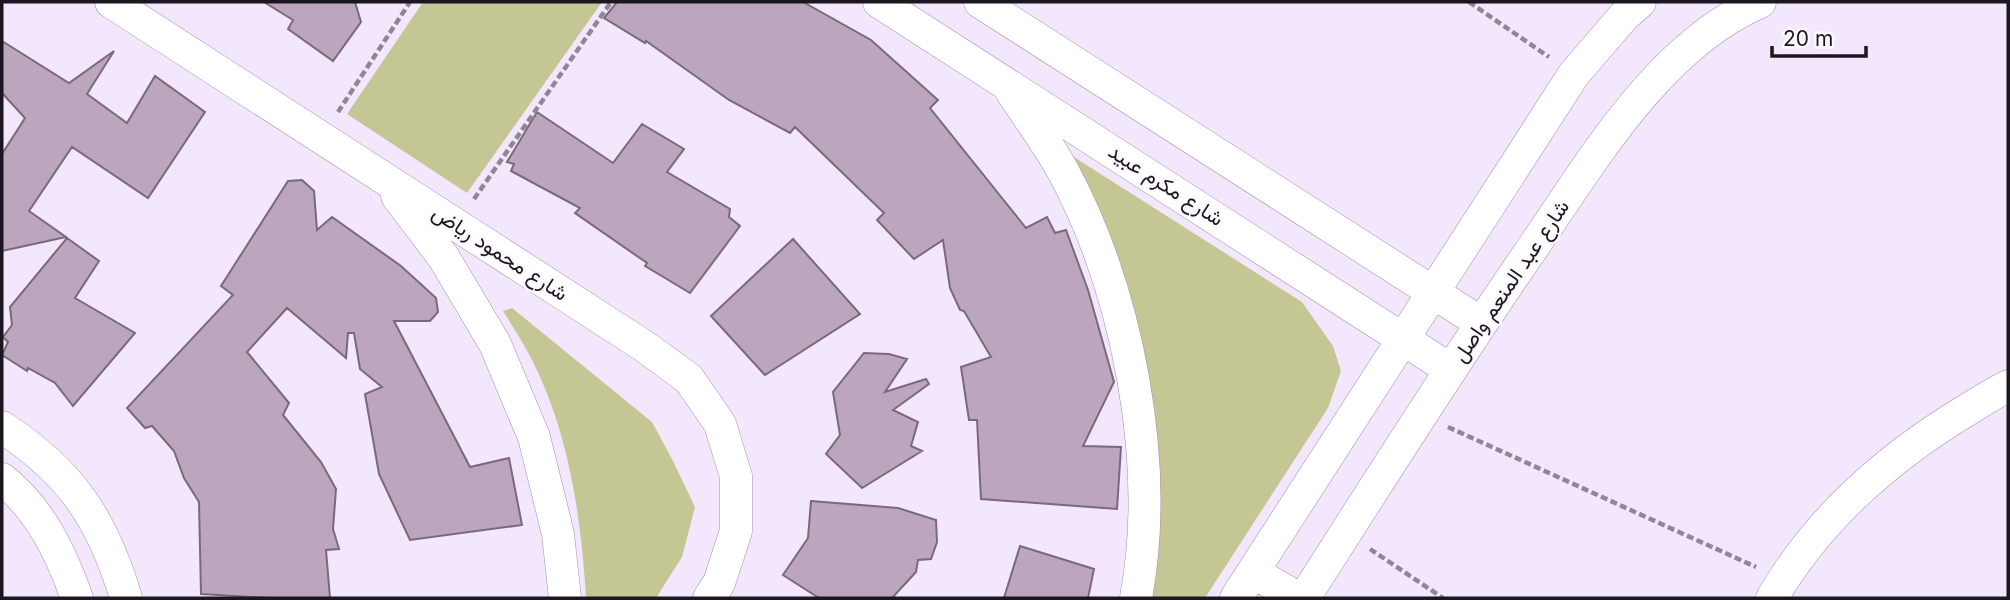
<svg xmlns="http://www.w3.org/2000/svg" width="2010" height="600" font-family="Inter,Vazirmatn,sans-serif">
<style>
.green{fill:#c4c793}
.building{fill:#bca6bd;stroke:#7c687d;stroke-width:2}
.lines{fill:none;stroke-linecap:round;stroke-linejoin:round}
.minor-casing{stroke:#a092ab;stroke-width:33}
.path{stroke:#8f8797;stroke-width:4.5;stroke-dasharray:7 3.5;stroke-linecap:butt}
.minor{stroke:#fff;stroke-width:32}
.labels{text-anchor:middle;stroke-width:5;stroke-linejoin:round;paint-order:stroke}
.street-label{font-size:21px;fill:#1b161f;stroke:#fcf9fe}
</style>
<rect width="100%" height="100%" fill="#f3e7fe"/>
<!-- green -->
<path class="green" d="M 423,2 L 602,2 L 467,193 L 347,114 Z
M 1055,145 L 1302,302 L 1333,346 L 1341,371 L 1328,408 L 1205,598 L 1141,598 L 1153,433 Z
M 512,308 L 652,422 L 672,459 L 695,507 L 682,557 L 656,598 L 586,598 C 581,516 569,432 531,358 C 523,342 513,327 503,311 Z"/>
<!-- building -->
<path class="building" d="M 264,2 L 355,2 L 361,22 L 333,61 L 288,29 L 293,20 Z
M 617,2 L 803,2 L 871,40 L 938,100 L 930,108 L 1026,228 L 1047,217 L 1055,233 L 1066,230 L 1088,290 L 1114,382 L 1083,446 L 1121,447 L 1117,509 L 981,499 L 977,420 L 969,420 L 961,367 L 991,357 L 964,311 L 960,310 L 950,288 L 943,240 L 914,259 L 877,220 L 884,213 L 795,127 L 790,133 L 729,100 L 646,41 L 645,43 L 604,18 Z
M 2,41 L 69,83 L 114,51 L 87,94 L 127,123 L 155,76 L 205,112 L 148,198 L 72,147 L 29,211 L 66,237 L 2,251 L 2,154 L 25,118 L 2,93 Z
M 537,112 L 613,163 L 642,124 L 684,149 L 667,172 L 730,209 L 729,217 L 740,226 L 690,293 L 645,266 L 647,263 L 575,213 L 580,208 L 511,171 L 514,164 L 507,162 Z
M 302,180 L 314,191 L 317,230 L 332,217 L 401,266 L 436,298 L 438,312 L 430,321 L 394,321 L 470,467 L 509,458 L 522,525 L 410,540 L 379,474 L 365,394 L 382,387 L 360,369 L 354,333 L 348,333 L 346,358 L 287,308 L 247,352 L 289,403 L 283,415 L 321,462 L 336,489 L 333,529 L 339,549 L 326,550 L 330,598 L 269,598 L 201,594 L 199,502 L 184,478 L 174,451 L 152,426 L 145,428 L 127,408 L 233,295 L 221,286 L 288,181 Z
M 67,238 L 99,261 L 75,298 L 135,333 L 73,406 L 55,383 L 28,368 L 27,371 L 2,355 L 8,342 L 3,337 L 12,325 L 10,307 Z
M 793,239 L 860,314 L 765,375 L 711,316 Z
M 864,353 L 889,354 L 907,359 L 885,392 L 926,379 L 929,384 L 893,410 L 918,422 L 911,446 L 922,451 L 862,488 L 826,454 L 840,435 L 833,392 Z
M 811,501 L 898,508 L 936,520 L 937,542 L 931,559 L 918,560 L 916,572 L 892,598 L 819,598 L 783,575 L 808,538 Z
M 1020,546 L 1094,569 L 1088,598 L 1004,598 Z"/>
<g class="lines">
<!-- minor casing -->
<g class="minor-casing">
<path id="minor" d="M 111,2 L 644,346 L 689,379 L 720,424 L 736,476 L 736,531 L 719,583 L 709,598
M 879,2 L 1451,370
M 980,2 L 1481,323
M 1011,91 C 1028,117 1048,144 1063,171 C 1128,292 1161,463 1136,598
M 397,196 L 444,258 L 495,344 L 534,437 L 558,534 L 565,598
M 2,427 C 71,472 103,520 126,598
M 2,479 C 40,509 61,553 77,598
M 1253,572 L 1298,598
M 1236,598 L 1574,74 L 1624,16 L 1640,2
M 1304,598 C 1377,484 1450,368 1527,256 C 1588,168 1657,46 1760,2
M 1772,598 C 1818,519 1889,457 1967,410 C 1980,402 1994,393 2008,386"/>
</g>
<!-- path -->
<path class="path" d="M 1469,2 L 1549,57
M 338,112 L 410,2
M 474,199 L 611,2
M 1448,427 L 1756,567
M 1370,549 L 1443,598"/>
<!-- minor -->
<use href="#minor" class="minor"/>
</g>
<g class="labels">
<!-- street labels -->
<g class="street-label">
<text transform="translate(1166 185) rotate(33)" y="7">شارع مكرم عبيد</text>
<text transform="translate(500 253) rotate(33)" y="7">شارع محمود رياض</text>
<text transform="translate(1511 281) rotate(-56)" y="7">شارع عبد المنعم واصل</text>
</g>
</g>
<!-- border -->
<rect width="2010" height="600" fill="none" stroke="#1b161f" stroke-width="7"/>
<!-- scale -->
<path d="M1772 46v10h94v-10" fill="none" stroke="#1b161f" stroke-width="3.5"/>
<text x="1783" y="46" font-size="21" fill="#1b161f" stroke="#fcf9fe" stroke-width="5" paint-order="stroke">20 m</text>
</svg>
